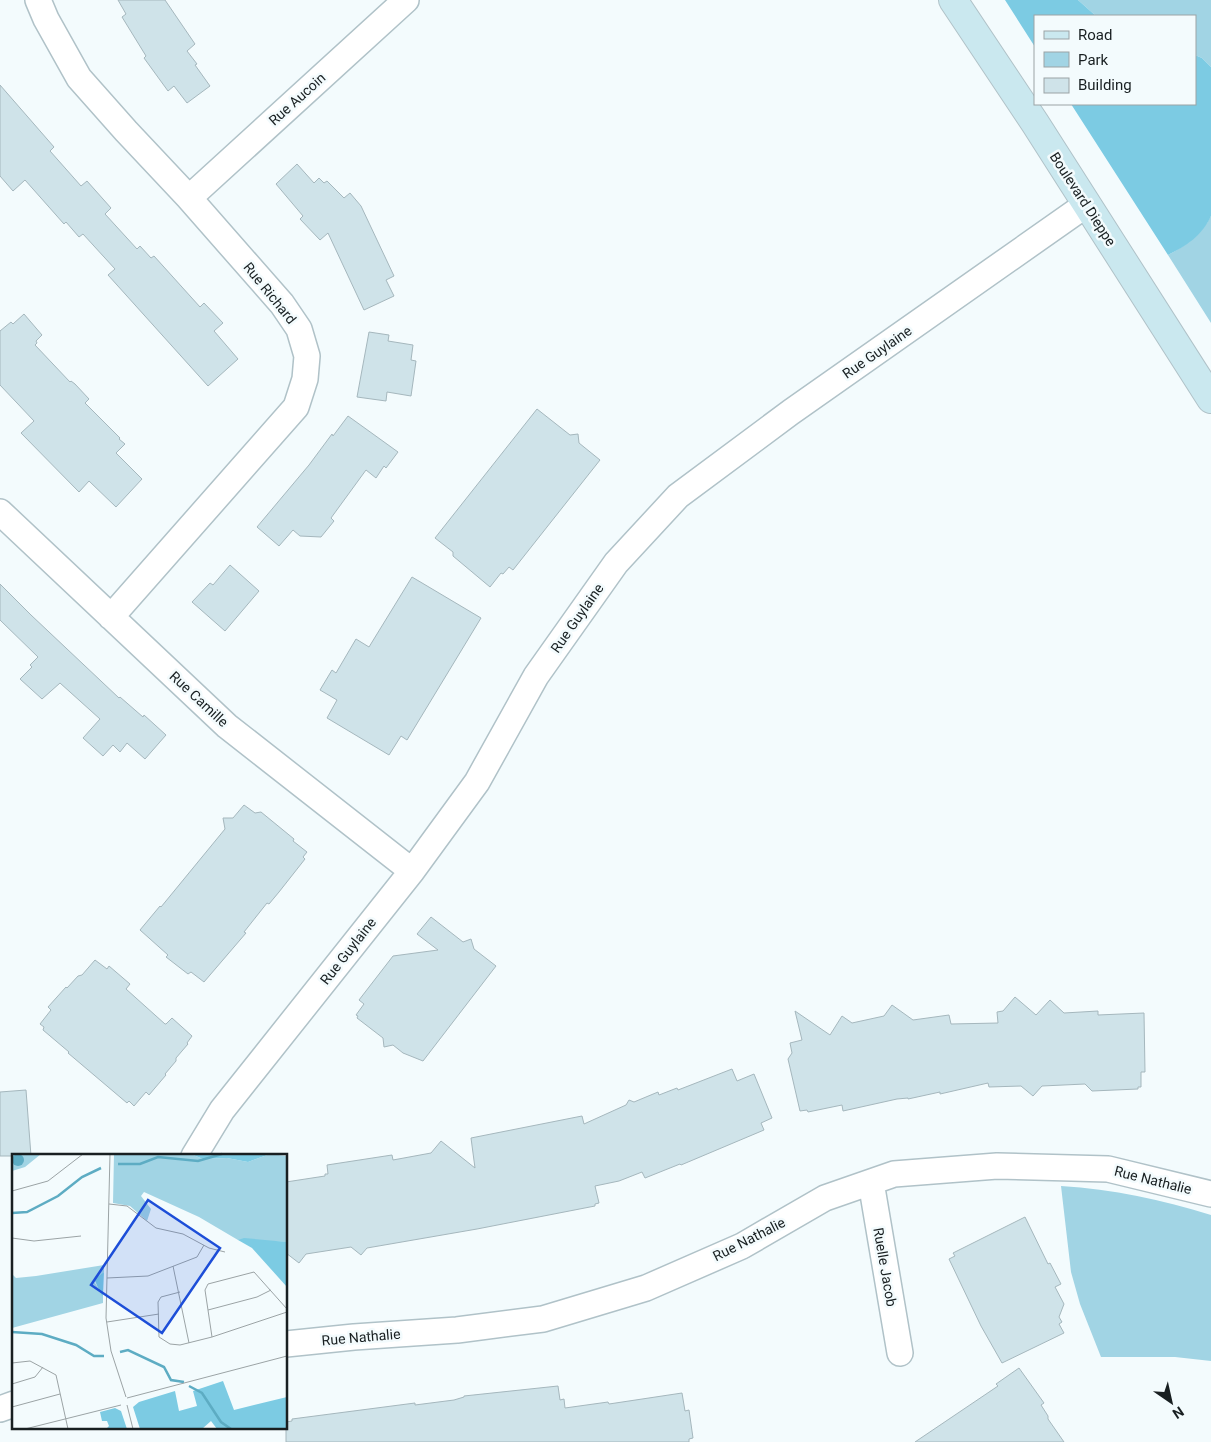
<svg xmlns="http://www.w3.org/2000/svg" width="1211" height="1442" font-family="Roboto,sans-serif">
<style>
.green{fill:#a1d4e4}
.forest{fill:#7ccbe3}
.building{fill:#cfe3e9;stroke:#a5b7bd}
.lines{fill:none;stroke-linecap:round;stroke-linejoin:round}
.street-casing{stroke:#b0c2c8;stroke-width:28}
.secondary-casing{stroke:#b0c2c8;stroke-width:30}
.street{stroke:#fff;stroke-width:25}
.secondary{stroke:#cae8ef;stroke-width:28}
.labels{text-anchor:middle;stroke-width:5;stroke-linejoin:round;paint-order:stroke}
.street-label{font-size:14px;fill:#181f21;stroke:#f3fbfd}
.inset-river{fill:none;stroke:#5dacc3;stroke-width:2.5}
.inset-road{fill:none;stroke:#9ba3a5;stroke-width:1}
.view{fill:#1d4ed8;fill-opacity:0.15;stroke:#1d4ed8;stroke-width:2.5}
.inset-edge{fill:none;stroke:#181f21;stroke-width:2.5}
</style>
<rect width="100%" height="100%" fill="#f3fbfd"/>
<!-- green -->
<path class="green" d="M 1078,0 L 1211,0 L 1211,67 L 1202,58 L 1195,55 L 1195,16 L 1096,16 Z
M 1211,216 L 1211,323 L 1168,255 C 1185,246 1202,234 1211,216 Z
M 1061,1186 C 1113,1189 1162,1200 1211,1215 L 1211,1361 L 1175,1357 L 1101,1357 L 1080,1304 L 1071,1272 Z"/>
<!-- forest -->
<path class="forest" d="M 1005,0 L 1078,0 L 1096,16 L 1035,16 L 1035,47 Z
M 1195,55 L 1202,58 L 1211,67 L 1211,216 C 1202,236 1186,246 1168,255 L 1071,104 L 1195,104 Z"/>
<!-- building -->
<path class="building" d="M 118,0 L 165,0 L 195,44 L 187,51 L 197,64 L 195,65 L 210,86 L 187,103 L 174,86 L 168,91 L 144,58 L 146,56 L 122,17 L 126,14 Z
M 0,85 L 54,147 L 50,151 L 81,186 L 87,181 L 111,208 L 105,214 L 137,249 L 140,246 L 151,258 L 154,256 L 200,307 L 204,303 L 223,323 L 214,331 L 238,359 L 208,386 L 108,275 L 115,269 L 83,234 L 79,237 L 66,222 L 64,224 L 25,180 L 13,191 L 0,176 Z
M 297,164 L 314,183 L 319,178 L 324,183 L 327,181 L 344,198 L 350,193 L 361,206 L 394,276 L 386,280 L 394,296 L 364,310 L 328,233 L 320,240 L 300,219 L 303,216 L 276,184 Z
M 24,314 L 42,335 L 36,341 L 37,343 L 35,345 L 70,382 L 71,381 L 75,384 L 89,399 L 85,403 L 120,438 L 119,439 L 125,444 L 116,453 L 142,479 L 116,507 L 89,481 L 79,492 L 21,433 L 34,421 L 0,385 L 0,331 L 11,322 L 13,324 Z
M 369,332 L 389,335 L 388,341 L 413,345 L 411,360 L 416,361 L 411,396 L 387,392 L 386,401 L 357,397 Z
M 537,409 L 570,435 L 578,434 L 579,443 L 600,460 L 513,570 L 509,567 L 503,574 L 501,573 L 490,587 L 453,556 L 453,552 L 435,538 Z
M 348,416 L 398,452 L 386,468 L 384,466 L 376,478 L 366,470 L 331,518 L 334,521 L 321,537 L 300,536 L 293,530 L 279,546 L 257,527 L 309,465 L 332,434 L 333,436 Z
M 230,565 L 259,591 L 225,631 L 192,602 L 210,583 L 213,585 Z
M 412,577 L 481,618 L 407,740 L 401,736 L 389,755 L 327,718 L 337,700 L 320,690 L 332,670 L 336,673 L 356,639 L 369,647 Z
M 0,584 L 31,615 L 119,698 L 120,697 L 143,717 L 144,715 L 166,735 L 145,759 L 127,743 L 120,752 L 113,745 L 103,756 L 83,738 L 100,719 L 60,683 L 42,699 L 20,679 L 32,667 L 30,665 L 38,657 L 0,620 Z
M 244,805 L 255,813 L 261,812 L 294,839 L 293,841 L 307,852 L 303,857 L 305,859 L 279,892 L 269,904 L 267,903 L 244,932 L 246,933 L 204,982 L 191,972 L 188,974 L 166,957 L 168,955 L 140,930 L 160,906 L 161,907 L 225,829 L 223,818 L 233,818 Z
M 431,917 L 463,942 L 471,939 L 474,949 L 496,966 L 423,1061 L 403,1053 L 393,1045 L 384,1047 L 383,1038 L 357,1018 L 358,1016 L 356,1015 L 364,1004 L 359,1000 L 393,956 L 438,950 L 417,934 Z
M 95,960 L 107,969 L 109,966 L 130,984 L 126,989 L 165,1024 L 166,1024 L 172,1018 L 192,1036 L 187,1043 L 188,1044 L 176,1058 L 176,1061 L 165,1074 L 166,1075 L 149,1095 L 146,1092 L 134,1106 L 129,1101 L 127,1103 L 68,1053 L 69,1052 L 43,1030 L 44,1027 L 40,1024 L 51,1010 L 48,1007 L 66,987 L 67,988 L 78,976 L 82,975 Z
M 1015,997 L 1036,1015 L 1050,1000 L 1064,1013 L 1098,1011 L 1098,1015 L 1144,1013 L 1145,1072 L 1141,1072 L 1141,1087 L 1138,1087 L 1138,1089 L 1092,1091 L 1085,1084 L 1042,1086 L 1033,1096 L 1021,1086 L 989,1087 L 988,1083 L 940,1094 L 940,1092 L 908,1099 L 908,1098 L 897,1099 L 843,1111 L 842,1105 L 808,1112 L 807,1110 L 800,1111 L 788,1059 L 792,1053 L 790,1043 L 802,1040 L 795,1011 L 830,1035 L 842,1016 L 852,1023 L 884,1016 L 892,1005 L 913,1020 L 949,1015 L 951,1024 L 998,1023 L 997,1012 L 1003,1011 Z
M 732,1069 L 737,1081 L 754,1074 L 772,1118 L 761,1123 L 764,1130 L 681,1165 L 680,1164 L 645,1178 L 642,1172 L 619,1181 L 595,1186 L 599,1203 L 595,1204 L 595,1206 L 477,1229 L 367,1248 L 361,1255 L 351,1247 L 306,1254 L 299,1263 L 286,1253 L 286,1182 L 325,1176 L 325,1174 L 328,1174 L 327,1165 L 392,1155 L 393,1160 L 431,1153 L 441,1141 L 475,1168 L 471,1138 L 582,1116 L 584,1124 L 626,1105 L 629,1100 L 634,1102 L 658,1092 L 659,1095 L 677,1088 L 678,1090 Z
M 26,1090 L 31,1156 L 0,1156 L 0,1092 Z
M 1025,1217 L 1048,1264 L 1050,1263 L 1061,1284 L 1055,1287 L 1064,1304 L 1059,1317 L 1062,1322 L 1059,1324 L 1064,1333 L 1002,1363 L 981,1326 L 949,1259 L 955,1256 L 953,1253 Z
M 1019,1368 L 1044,1403 L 1041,1405 L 1048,1416 L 1048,1419 L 1064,1442 L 915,1442 L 998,1386 L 996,1384 Z
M 558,1386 L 560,1400 L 564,1399 L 565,1408 L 608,1402 L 609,1404 L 682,1393 L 685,1411 L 689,1410 L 693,1438 L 689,1439 L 689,1442 L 286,1442 L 286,1422 L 292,1421 L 292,1419 L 415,1403 L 415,1405 L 454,1400 L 464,1397 L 464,1396 Z"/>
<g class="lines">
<!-- street casing -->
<g class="street-casing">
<path id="street" d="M 38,0 L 46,19 L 79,78 L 126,131 L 189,198 L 282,304 L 299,329 L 307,356 L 305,379 L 296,407 L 111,617
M 189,198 L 406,0
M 0,512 L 227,726 L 412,871
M 194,1156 L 222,1110 L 412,871 L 477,782 L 536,676 L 616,563 L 678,496 L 791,412 L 1087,204
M 871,1182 L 900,1353
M 286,1344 L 354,1337 L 457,1330 L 543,1319 L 646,1288 L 742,1246 L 825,1198 L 894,1174 L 997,1166 L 1108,1169 L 1211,1194
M 0,1409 L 14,1404"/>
</g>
<!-- secondary casing -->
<g class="secondary-casing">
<path id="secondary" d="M 953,0 L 1035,123 L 1211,399"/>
</g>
<!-- street -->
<use href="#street" class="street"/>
<!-- secondary -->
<use href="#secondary" class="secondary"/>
</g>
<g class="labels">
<!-- street labels -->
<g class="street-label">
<text transform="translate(297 99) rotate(-42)" y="5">Rue Aucoin</text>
<text transform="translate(1083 199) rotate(57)" y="5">Boulevard Dieppe</text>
<text transform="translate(270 293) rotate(51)" y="5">Rue Richard</text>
<text transform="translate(877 352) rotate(-35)" y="5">Rue Guylaine</text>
<text transform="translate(577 618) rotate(-55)" y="5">Rue Guylaine</text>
<text transform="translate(199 699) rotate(43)" y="5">Rue Camille</text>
<text transform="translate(348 951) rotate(-52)" y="5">Rue Guylaine</text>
<text transform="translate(1153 1180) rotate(14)" y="5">Rue Nathalie</text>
<text transform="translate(749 1239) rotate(-27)" y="5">Rue Nathalie</text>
<text transform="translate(885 1267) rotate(80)" y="5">Ruelle Jacob</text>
<text transform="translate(361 1337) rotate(-5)" y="5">Rue Nathalie</text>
</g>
</g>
<!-- overview -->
<g transform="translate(12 1154)">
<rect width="275" height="275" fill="#f3fbfd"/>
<path d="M 0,0 L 29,0 L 13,13 L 0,17 ZM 102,0 L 179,0 L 191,5 L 215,4 L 236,8 L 258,0 L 275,2 L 275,88 L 226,86 L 187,63 L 132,38 L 129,42 L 139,55 L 135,67 L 118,52 L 101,49 ZM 92,111 L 92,118 L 81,126 L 91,141 L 91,149 L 0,174 L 0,120 L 4,124 L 24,122 Z" fill="#a1d4e4"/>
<path d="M 179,0 L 258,0 L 236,8 L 215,4 L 191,5 ZM 232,84 L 275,88 L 275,133 L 240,94 L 226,86 ZM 92,118 L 91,141 L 90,142 L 82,125 ZM 211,227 L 222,256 L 275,243 L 275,275 L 205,275 L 199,267 L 190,275 L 128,275 L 121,253 L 127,248 L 163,237 L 167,257 L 185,252 L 181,237 ZM 103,254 L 109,257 L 115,275 L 94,275 L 97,272 L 95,267 L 90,267 L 88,258 Z" fill="#7ccbe3"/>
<path d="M0 6a6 6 0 1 1 12 0a6 6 0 1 1-12 0Z" fill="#5dacc3"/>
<path class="inset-river" d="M 106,10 L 128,10 L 146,3 L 186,7 L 210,0M 0,59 L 15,58 L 46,42 L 70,23 L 89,14M 0,178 L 30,180 L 64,191 L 82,202 L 92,202M 108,198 L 116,196 L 152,213 L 159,226 L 172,228M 177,232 L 190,239 L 209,268 L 219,275"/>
<path class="inset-road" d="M 98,0 L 94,164 L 99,197 L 114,243M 0,37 L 36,27 L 71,0M 97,50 L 115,52 L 144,74 L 171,80 L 197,94 L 213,98M 0,84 L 22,87 L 69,82M 161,112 L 177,189M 95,124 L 136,122 L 185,103 L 192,91M 168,138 L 149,143 L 146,148 L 147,183 L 158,190 L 168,191 L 200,183 L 275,158M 196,156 L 245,143 L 259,136M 95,168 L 147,160M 200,183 L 193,136 L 196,130 L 242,118 L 275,155M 0,209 L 18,207 L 44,221 L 56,275M 0,230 L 23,223 L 31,213M 115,244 L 275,202M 115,251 L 121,275M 0,253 L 48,240M 13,275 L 109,251"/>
<path class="view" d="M 136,46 L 208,94 L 150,179 L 79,131 Z"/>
<rect width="275" height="275" class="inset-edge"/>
</g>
<!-- legend -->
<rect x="1034" y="15" width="162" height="90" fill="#f3fbfd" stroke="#9ba3a5"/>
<rect x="1044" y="31" width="25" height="8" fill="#cae8ef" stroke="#9ba3a5"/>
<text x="1078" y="40" font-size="15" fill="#181f21">Road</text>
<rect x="1044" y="52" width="25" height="15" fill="#a1d4e4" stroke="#9ba3a5"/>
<text x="1078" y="65" font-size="15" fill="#181f21">Park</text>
<rect x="1044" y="78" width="25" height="15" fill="#cfe3e9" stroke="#9ba3a5"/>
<text x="1078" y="90" font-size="15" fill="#181f21">Building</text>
<!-- north arrow -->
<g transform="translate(1171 1402) rotate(146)" stroke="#f3fbfd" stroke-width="4" paint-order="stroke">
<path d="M0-4L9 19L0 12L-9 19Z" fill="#181f21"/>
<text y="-8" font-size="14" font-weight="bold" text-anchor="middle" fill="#181f21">N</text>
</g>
</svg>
